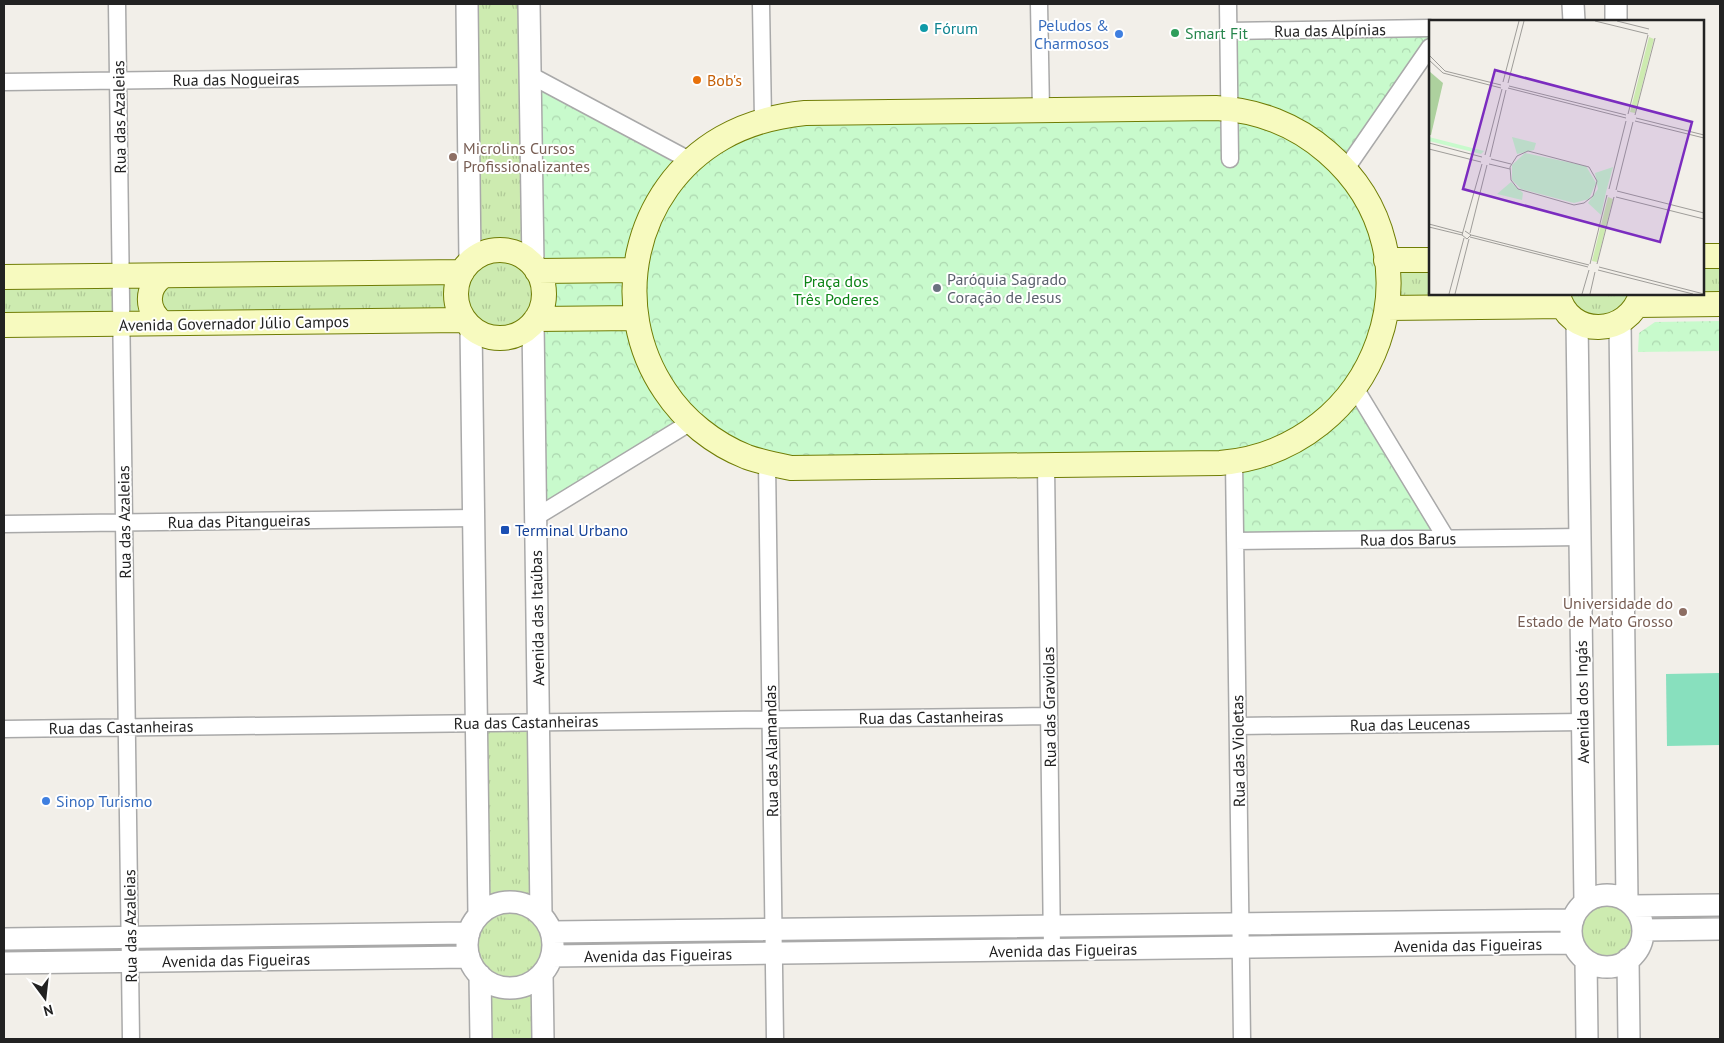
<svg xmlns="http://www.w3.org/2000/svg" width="1724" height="1043" font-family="'PT Sans',sans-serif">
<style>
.grass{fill:url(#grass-tufts)}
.park{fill:url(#park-crowns)}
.pitch{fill:#88e0be}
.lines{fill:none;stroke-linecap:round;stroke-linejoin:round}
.minor-casing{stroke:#a9a9a9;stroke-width:19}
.tertiary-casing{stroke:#a9a9a9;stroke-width:24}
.secondary-casing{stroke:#707d05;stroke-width:26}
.minor{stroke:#fff;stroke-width:16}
.tertiary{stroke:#fff;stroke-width:21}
.secondary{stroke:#f7fabf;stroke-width:24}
.culture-dot{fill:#0f9aa8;stroke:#fff;stroke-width:2}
.leisure-dot{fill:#2e9e5b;stroke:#fff;stroke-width:2}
.shop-dot{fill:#3f7fe0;stroke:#fff;stroke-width:2}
.food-dot{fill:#e8710a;stroke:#fff;stroke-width:2}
.education-dot{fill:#8d6e63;stroke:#fff;stroke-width:2}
.worship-dot{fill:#6b7280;stroke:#fff;stroke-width:2}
.transit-dot{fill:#1a4fb4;stroke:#fff;stroke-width:2}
.labels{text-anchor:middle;stroke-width:4;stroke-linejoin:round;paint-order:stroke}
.shop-label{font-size:16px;fill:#366cbe;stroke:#fff;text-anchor:end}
.culture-label{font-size:16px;fill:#0d838f;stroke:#fff;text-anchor:start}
.street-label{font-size:16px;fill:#222;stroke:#fff}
.leisure-label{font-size:16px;fill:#27864d;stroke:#fff;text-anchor:start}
.food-label{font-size:16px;fill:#c56008;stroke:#fff;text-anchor:start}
.education-label{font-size:16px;fill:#785e54;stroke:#fff;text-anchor:start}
.worship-label{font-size:16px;fill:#5b616d;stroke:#fff;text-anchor:start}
.park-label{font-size:16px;fill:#0c8416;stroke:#fff}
.transit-label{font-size:16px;fill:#164399;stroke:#fff;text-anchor:start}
.inset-road{fill:none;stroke:#9f9d99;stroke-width:1}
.view{fill:#7b2cbf;fill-opacity:0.15;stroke:#7b2cbf;stroke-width:2.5}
.inset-edge{fill:none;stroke:#222;stroke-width:2.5}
</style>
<defs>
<pattern id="grass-tufts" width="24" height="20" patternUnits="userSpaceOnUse" patternTransform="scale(1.25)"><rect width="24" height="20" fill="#cdebb0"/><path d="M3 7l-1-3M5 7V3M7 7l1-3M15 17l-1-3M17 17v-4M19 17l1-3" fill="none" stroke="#b0c997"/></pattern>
<pattern id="park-crowns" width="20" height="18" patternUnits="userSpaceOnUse" patternTransform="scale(1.25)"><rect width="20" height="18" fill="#c8facc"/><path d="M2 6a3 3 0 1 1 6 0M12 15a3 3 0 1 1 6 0" fill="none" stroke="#acd6af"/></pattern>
</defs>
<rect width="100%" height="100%" fill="#f2efe9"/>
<!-- grass -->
<path class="grass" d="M 476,4 L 520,4 L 523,247 C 509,240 494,240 479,245 Z
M465 294a35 35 0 1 1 70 0a35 35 0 1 1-70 0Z
M 1703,265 L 1720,265 L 1720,295 L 1703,294 Z
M 1396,269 L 1430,269 L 1430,294 L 1549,294 L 1550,297 L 1396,299 Z
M 449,281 L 447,297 L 450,311 L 4,317 L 4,286 Z
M 1566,294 L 1632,294 L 1610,317 L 1584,315 Z
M 485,728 L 530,728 L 532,900 C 517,894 504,892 488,897 Z
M1581 931a26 26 0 1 1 52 0a26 26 0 1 1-52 0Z
M476 945a34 34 0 1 1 68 0a34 34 0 1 1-68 0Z
M 533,990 L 534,1039 L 489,1039 L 489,995 C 505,999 519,998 533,990 Z"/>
<!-- park -->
<path class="park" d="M 1430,34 L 1430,37 L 1346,158 L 1232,100 L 1221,36 Z
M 539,86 L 678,161 L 627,261 L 679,423 L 545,506 L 542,327 C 555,298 556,291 541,262 Z
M 1200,117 L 1252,122 L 1312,150 L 1356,199 L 1373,240 L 1379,283 L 1374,327 L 1347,385 L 1296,431 L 1232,453 L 807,459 L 749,448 L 709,426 L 666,378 L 644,315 L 648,249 L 677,189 L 726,145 L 790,123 Z
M 1720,321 L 1720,351 L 1638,352 L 1639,333 L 1655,322 Z
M 1356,401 L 1437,533 L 1229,536 L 1226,471 C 1245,466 1268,464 1286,456 C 1315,444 1335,423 1356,401 Z"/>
<!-- pitch -->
<path class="pitch" d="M 1720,673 L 1720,745 L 1667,746 L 1666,674 Z"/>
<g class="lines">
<!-- minor casing -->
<g class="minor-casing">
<path id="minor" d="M 117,4 L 131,1039
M 761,4 L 763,120
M 1039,4 L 1041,110
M 1228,4 L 1230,159
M 1229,31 L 1430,28
M 530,75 L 691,161
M 4,82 L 468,76
M 1345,170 L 1430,47
M 1355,388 L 1446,538
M 1234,462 L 1242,1039
M 767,463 L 775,1039
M 1046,465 L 1052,950
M 536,517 L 691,422
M 4,524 L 474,518
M 1235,541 L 1580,537
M 1238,726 L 1583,722
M 4,729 L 1049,716"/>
</g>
<!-- tertiary casing -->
<g class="tertiary-casing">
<path id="tertiary" d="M 467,4 L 470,262
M 529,4 L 533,265
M 1573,4 L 1574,21
M 1616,4 L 1616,21
M 1577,321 L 1585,902
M 533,322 L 541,914
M 1620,322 L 1627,901
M 471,327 L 479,915
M1571 931a36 36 0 1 1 72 0a36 36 0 1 1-72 0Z
M467 945a43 43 0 1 1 86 0a43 43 0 1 1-86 0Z
M 1633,906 L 1720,905
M 1643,930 L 1720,929
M 552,932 L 1573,920
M 4,939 L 469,933
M 552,956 L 1573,943
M 1628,959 L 1629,1039
M 1586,960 L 1587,1039
M 4,963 L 469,957
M 542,974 L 543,1039
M 480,975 L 481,1039"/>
</g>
<!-- secondary casing -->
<g class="secondary-casing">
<path id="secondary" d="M 1216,108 C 1257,110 1296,125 1327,152 C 1449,257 1377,450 1220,463 L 791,468 C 776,465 761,462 747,457 C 714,444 684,420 665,391 C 608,307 633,189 722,138 C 748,123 776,116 805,113 Z
M456 294a44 44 0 1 1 88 0a44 44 0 1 1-88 0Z
M 1703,256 L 1720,256
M 1386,260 L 1430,260
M 537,271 L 635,270
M 163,276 C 145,288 146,311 163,323
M 4,277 L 462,272
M 1558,294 C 1568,339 1629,337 1641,294
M 1637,305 L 1720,304
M 1387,308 L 1562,306
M 536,319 L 636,318
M 4,325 L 464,320"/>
</g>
<!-- minor -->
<use href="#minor" class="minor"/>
<!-- tertiary -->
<use href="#tertiary" class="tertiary"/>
<!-- secondary -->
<use href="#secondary" class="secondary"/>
</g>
<!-- markers -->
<circle class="culture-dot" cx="924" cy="28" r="5"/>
<circle class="leisure-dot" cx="1175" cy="33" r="5"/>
<g class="shop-dot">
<circle cx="1119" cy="34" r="5"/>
<circle cx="46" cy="801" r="5"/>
</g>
<circle class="food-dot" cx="697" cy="80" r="5"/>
<g class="education-dot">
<circle cx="453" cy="157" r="5"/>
<circle cx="1683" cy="612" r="5"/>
</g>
<circle class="worship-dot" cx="937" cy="288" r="5"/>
<rect class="transit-dot" x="500" y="525" width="10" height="10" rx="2.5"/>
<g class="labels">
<!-- shop labels -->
<g class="shop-label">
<text x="1109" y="31">Peludos &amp;<tspan x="1109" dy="18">Charmosos</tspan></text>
<text x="56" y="807" text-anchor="start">Sinop Turismo</text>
</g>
<!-- culture labels -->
<g class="culture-label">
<text x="934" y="34">Fórum</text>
</g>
<!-- street labels -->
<g class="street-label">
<text transform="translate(1330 30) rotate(-1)" y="6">Rua das Alpínias</text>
<text transform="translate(236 79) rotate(-1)" y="6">Rua das Nogueiras</text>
<text transform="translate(119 117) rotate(-91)" y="6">Rua das Azaleias</text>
<text transform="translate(234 323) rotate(-1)" y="6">Avenida Governador Júlio Campos</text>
<text transform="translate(239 521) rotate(-1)" y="6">Rua das Pitangueiras</text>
<text transform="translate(124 522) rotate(-91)" y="6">Rua das Azaleias</text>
<text transform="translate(1408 539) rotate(-1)" y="6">Rua dos Barus</text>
<text transform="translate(537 618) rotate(-91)" y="6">Avenida das Itaúbas</text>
<text transform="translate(1582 702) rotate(-91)" y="6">Avenida dos Ingás</text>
<text transform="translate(1049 707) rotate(-91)" y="6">Rua das Graviolas</text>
<text transform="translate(931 717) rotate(-1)" y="6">Rua das Castanheiras</text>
<text transform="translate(526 722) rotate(-1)" y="6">Rua das Castanheiras</text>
<text transform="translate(1410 724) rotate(-1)" y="6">Rua das Leucenas</text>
<text transform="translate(121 727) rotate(-1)" y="6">Rua das Castanheiras</text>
<text transform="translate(771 751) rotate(-91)" y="6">Rua das Alamandas</text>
<text transform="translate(1238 751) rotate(-91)" y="6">Rua das Violetas</text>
<text transform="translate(130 926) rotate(-91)" y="6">Rua das Azaleias</text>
<text transform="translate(1468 945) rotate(-1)" y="6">Avenida das Figueiras</text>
<text transform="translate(1063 950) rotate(-1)" y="6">Avenida das Figueiras</text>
<text transform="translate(658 955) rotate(-1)" y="6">Avenida das Figueiras</text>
<text transform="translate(236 960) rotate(-1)" y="6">Avenida das Figueiras</text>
</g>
<!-- leisure labels -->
<g class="leisure-label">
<text x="1185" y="39">Smart Fit</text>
</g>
<!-- food labels -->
<g class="food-label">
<text x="707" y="86">Bob's</text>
</g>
<!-- education labels -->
<g class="education-label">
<text x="463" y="154">Microlins Cursos<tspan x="463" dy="18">Profissionalizantes</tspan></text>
<text x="1673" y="609" text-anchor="end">Universidade do<tspan x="1673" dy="18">Estado de Mato Grosso</tspan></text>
</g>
<!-- worship labels -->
<g class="worship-label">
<text x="947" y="285">Paróquia Sagrado<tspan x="947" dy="18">Coração de Jesus</tspan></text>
</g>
<!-- park labels -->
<g class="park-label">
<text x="836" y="287">Praça dos<tspan x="836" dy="18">Três Poderes</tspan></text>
</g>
<!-- transit labels -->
<g class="transit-label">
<text x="515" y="536">Terminal Urbano</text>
</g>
</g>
<!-- overview -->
<g transform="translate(1429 20)">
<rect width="275" height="275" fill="#f2efe9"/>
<path d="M 220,17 L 225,19 L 206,93 L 201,92 ZM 179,177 L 184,179 L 168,242 L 163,241 Z" fill="#cdebb0"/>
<path d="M 0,51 L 14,63 L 2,115 L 0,115 Z" fill="#add19e"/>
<path d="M 0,117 L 55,131 L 52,134 L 0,121 ZM 83,117 L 107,123 L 105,130 L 88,134 ZM 96,133 L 157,146 L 167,163 L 160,179 L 145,183 L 92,169 L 83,160 L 83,145 ZM 184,147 L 177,172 L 172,195 L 159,183 L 169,169 L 166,153 ZM 82,162 L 94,173 L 93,180 L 68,174 Z" fill="#c8facc"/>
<path class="inset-road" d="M 166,1 L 219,14M 188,1 L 220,9M 0,35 L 16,51 L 72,65M 0,40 L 14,53 L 72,68M 74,62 L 90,1M 79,63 L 95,1M 80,66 L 197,95M 79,68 L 197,98M 199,94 L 219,15M 206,95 L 226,18M 207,98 L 275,115M 206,101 L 275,118M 0,123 L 53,137M 0,129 L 52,142M 99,131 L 160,147 L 168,161 L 164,176 L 155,183 L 145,185 L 89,169 L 82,160 L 81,147 L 88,136 ZM 56,135 L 73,69M 61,137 L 77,70M 62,139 L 82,144M 60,144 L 81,149M 180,169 L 197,101M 187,170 L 204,102M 188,171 L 275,193M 187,177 L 275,199M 0,204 L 34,213M 0,207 L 33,215M 36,211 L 42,215 L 38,219 L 33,215 L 53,144M 41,213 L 58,145M 42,215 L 160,245M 41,217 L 159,247M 161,244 L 178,175M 168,244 L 185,177M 170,247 L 275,274M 169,250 L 264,274M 20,274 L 35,218M 26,274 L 40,219M 153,274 L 160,250M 161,274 L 166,252"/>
<path class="view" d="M 66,50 L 263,102 L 231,222 L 34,169 Z"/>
<rect width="275" height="275" class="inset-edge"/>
</g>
<!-- border -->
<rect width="1724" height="1043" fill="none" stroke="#222222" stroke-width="10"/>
<!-- north arrow -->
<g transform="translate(45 998) rotate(165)" stroke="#ffffff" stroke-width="4" paint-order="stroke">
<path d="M0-4L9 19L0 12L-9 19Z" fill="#222222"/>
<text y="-8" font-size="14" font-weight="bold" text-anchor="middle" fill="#222222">N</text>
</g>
</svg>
